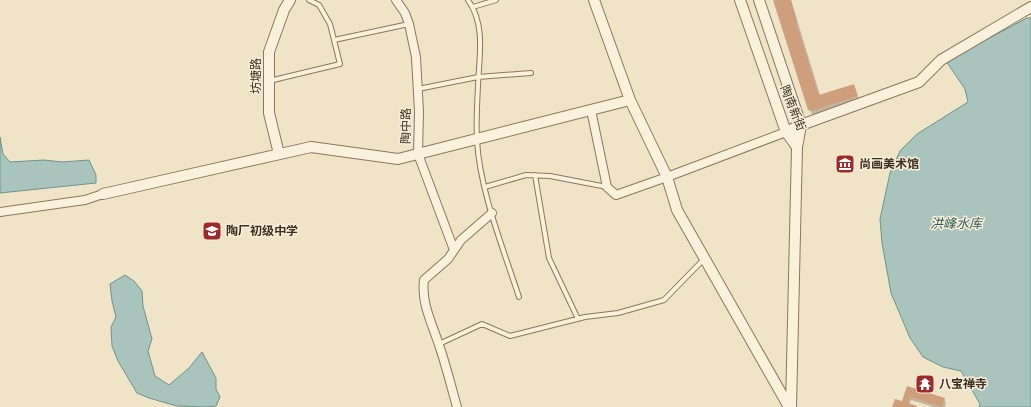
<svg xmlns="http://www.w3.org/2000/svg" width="1031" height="407" font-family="Lora,'Noto Sans SC',serif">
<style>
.water{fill:#a9c4bc;stroke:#6f938a}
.shadow{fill:#0003}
.building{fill:#cf9f7d}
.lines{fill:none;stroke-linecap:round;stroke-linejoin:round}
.service-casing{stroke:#8d765c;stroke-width:6}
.minor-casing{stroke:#8d765c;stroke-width:10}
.tertiary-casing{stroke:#8d765c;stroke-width:12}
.service{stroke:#faf1dc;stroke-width:4}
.minor{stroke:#faf1dc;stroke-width:8}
.tertiary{stroke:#faf1dc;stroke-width:10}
.labels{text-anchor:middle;stroke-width:3;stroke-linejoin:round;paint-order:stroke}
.street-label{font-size:12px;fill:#3d2e20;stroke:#f7eed8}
.poi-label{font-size:12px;font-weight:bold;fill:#3d2e20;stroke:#f7eed8;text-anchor:start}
.water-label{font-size:13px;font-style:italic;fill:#2f5d5a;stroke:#f7eed8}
</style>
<rect width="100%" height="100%" fill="#f0e4c8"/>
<!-- water -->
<path class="water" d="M 1027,18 L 1031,18 L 1031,407 L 979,407 L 980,404 L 961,371 L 943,367 L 923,357 L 910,338 L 891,293 L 882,243 L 880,219 L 890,173 L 900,151 L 917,134 L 968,102 L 965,89 L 946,61 Z
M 0,137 L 3,154 L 10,162 L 44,160 L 62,162 L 89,160 L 96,175 L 96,183 L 0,193 Z
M 125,275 L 134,281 L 142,291 L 143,306 L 152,339 L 148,351 L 155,376 L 169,385 L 189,368 L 202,352 L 216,378 L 216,389 L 220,397 L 216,406 L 205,407 L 177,406 L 149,398 L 137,393 L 118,361 L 112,346 L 111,327 L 116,317 L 112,301 L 110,284 Z"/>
<!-- shadow -->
<path class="shadow" d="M 774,0 L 791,0 L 820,95 L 853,85 L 860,101 L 814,115 L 812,114 L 809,109 Z
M 907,387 L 944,399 L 946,403 L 945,407 L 933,407 L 911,400 L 909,407 L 893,407 L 902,402 Z"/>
<!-- building -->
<path class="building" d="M 773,0 L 791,0 L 797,21 L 796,22 L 819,95 L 854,84 L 858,96 L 811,111 L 808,110 Z
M 907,386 L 945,398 L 942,407 L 910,397 L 908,403 L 917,406 L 917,407 L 892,407 L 895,399 L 902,401 Z"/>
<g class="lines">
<!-- service casing -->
<g class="service-casing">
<path id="service" d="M 309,0 L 319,5 L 330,24 L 334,40
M 468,0 C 486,25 479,57 478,86 C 477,104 476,123 477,141 C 480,191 503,248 519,297
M 473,7 L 496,0
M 269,81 L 340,64 L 334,40 L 409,24
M 418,89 L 478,77 L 531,73
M 535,175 L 549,258 L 578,319
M 485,187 L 526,175 L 550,176 L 607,187
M 439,344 L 482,324 L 510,336 L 585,317 L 618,313 L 664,300 L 704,259"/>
</g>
<!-- minor casing -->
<g class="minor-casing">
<path id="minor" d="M 396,0 L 405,13 L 409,24 L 416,57 L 419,112 L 418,154 L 454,250
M 591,110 L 607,187 L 616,195 L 667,177 L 786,132
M 0,212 L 85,200 L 103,194
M 457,407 C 451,386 446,365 439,345 C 432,323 421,303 424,280 L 448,259 L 461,240 L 492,213"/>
</g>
<!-- tertiary casing -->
<g class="tertiary-casing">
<path id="tertiary" d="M 594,0 L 630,100 L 667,177 L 677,210 L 789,407
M 740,0 L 786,132 L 797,147
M 759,0 L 801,125 L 797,147 L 791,407
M 786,132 L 801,125 L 919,82 L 941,60 L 1031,7
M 279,154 L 269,113 L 269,52 L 284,10 L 290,0
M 103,194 L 311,147 L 398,159 L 630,100"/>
</g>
<!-- service -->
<use href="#service" class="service"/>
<!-- minor -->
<use href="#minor" class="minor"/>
<!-- tertiary -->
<use href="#tertiary" class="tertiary"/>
</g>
<!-- icons -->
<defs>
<g id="museum-square" transform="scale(1)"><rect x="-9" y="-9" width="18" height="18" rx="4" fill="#9e2a2b" stroke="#f7eed8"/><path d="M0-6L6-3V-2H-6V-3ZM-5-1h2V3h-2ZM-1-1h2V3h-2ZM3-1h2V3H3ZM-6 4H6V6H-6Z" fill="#fff"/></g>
<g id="school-square" transform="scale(1)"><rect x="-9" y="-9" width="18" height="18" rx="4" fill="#9e2a2b" stroke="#f7eed8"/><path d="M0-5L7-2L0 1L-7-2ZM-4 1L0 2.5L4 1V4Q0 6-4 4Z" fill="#fff"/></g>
<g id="temple-square" transform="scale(1)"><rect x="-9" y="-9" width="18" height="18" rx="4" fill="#9e2a2b" stroke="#f7eed8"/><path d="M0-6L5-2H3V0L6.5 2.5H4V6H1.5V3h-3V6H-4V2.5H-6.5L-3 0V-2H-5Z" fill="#fff"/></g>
</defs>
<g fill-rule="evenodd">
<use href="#museum-square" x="845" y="164"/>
<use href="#school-square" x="212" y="231"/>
<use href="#temple-square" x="925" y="384"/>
</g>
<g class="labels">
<!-- street labels -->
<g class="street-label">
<text transform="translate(256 76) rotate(-90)" y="4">坊塘路</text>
<text transform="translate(793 108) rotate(68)" y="4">陶南新街</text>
<text transform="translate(406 126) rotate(-89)" y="4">陶中路</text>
</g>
<!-- poi labels -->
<g class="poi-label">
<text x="859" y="168">尚画美术馆</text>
<text x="226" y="235">陶厂初级中学</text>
<text x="939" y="388">八宝禅寺</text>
</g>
<!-- water labels -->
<g class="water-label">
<text x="956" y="228">洪峰水库</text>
</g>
</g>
</svg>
